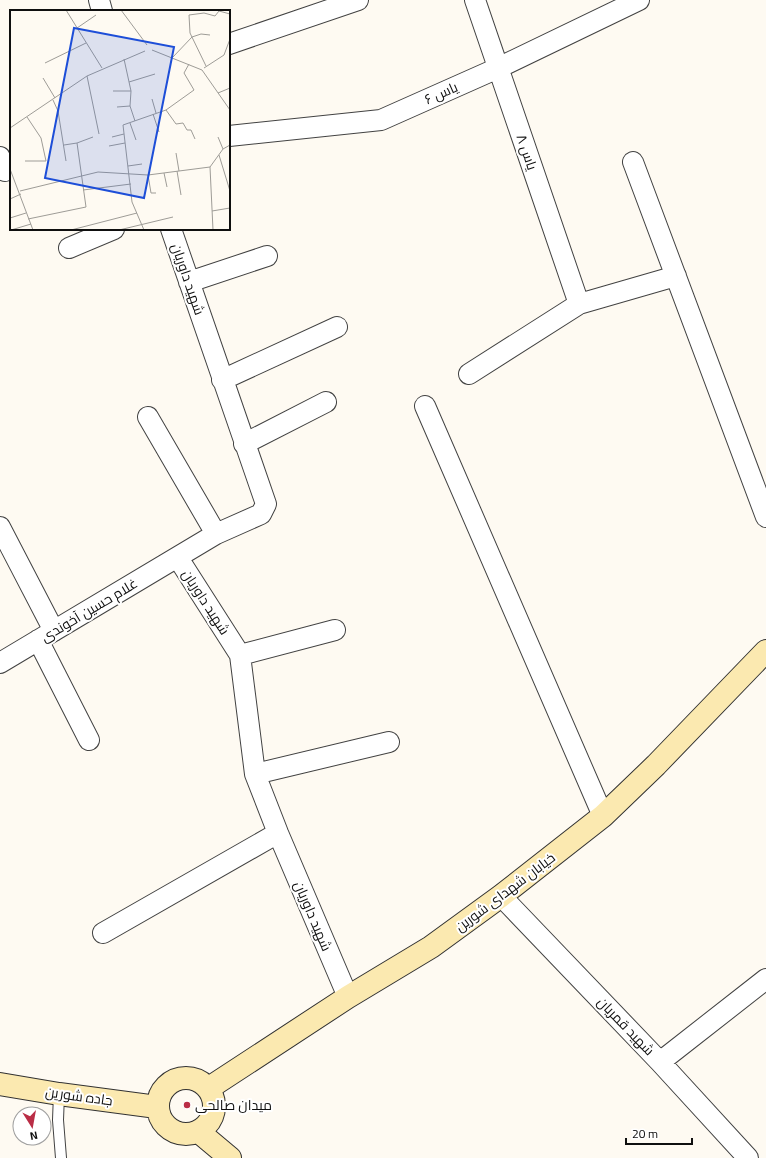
<svg xmlns="http://www.w3.org/2000/svg" width="766" height="1158" font-family="Georgia,Cairo,serif">
<style>
.lines{fill:none;stroke-linecap:round;stroke-linejoin:round}
.lane-casing{stroke:#424242;stroke-width:12}
.street-casing{stroke:#424242;stroke-width:22}
.secondary-casing{stroke:#313131;stroke-width:24}
.lane{stroke:#fff;stroke-width:10}
.street{stroke:#fff;stroke-width:20}
.secondary{stroke:#fbe9b0;stroke-width:22}
.poi-dot{fill:#ba2d46;stroke:#fff;stroke-width:1.5}
.labels{text-anchor:middle;stroke-width:4;stroke-linejoin:round;paint-order:stroke}
.street-label{font-size:14px;fill:#0f0f0f;stroke:#fff}
.poi-label{font-size:14px;fill:#0f0f0f;stroke:#fff;text-anchor:start}
.inset-road{fill:none;stroke:#9e9c97;stroke-width:1}
.view{fill:#1d4ed8;fill-opacity:0.15;stroke:#1d4ed8;stroke-width:2}
.inset-edge{fill:none;stroke:#0f0f0f;stroke-width:2}
</style>
<rect width="100%" height="100%" fill="#fefaf2"/>
<g class="lines">
<!-- lane casing -->
<g class="lane-casing">
<path id="lane" d="M 59,1094 L 58,1120 L 61,1158"/>
</g>
<!-- street casing -->
<g class="street-casing">
<path id="street" d="M 99,0 L 102,11
M 475,0 L 579,304
M 229,44 L 358,0
M 229,136 L 381,120 L 498,68 L 639,0
M 0,157 L 5,171
M 633,162 L 766,517
M 69,248 L 114,229
M 189,282 L 267,256
M 469,374 L 579,304 L 676,276
M 222,380 L 337,327
M 425,406 L 603,816
M 148,417 L 216,534
M 244,444 L 326,402
M 0,527 L 54,631
M 178,558 L 240,655 L 255,774 L 278,833 L 348,997
M 38,640 L 89,740
M 240,655 L 335,630
M 0,663 L 216,534 L 261,514 L 266,504 L 171,229
M 255,774 L 389,742
M 501,896 L 660,1062 L 748,1158
M 103,933 L 278,833
M 660,1062 L 766,979"/>
</g>
<!-- secondary casing -->
<g class="secondary-casing">
<path id="secondary" d="M158 1106a28 28 0 1 1 56 0a28 28 0 1 1-56 0Z
M 0,1084 L 59,1094 L 157,1107
M 209,1088 L 348,997 L 431,947 L 501,896 L 603,816 L 656,765 L 766,651
M 199,1132 L 230,1158"/>
</g>
<!-- lane -->
<use href="#lane" class="lane"/>
<!-- street -->
<use href="#street" class="street"/>
<!-- secondary -->
<use href="#secondary" class="secondary"/>
</g>
<!-- markers -->
<circle class="poi-dot" cx="187" cy="1105" r="4"/>
<g class="labels">
<!-- street labels -->
<g class="street-label">
<text transform="translate(441 93) rotate(-24)" y="5">یاس ۶</text>
<text transform="translate(527 152) rotate(71)" y="5">یاس ۸</text>
<text transform="translate(188 279) rotate(71)" y="5">شهید داوریان</text>
<text transform="translate(206 602) rotate(57)" y="5">شهید داوریان</text>
<text transform="translate(89 610) rotate(-31)" y="5">غلام حسین آخوندی</text>
<text transform="translate(505 892) rotate(-37)" y="5">خیابان شهدای شورین</text>
<text transform="translate(313 916) rotate(67)" y="5">شهید داوریان</text>
<text transform="translate(626 1026) rotate(46)" y="5">شهید قمریان</text>
<text transform="translate(79 1096) rotate(8)" y="5">جاده شورين</text>
</g>
<!-- poi labels -->
<g class="poi-label">
<text x="195" y="1110">میدان صالحی</text>
</g>
</g>
<!-- overview -->
<g transform="translate(10 10)">
<rect width="220" height="220" fill="#fefaf2"/>
<path class="inset-road" d="M 56,0 L 92,58M 111,0 L 137,35M 67,18 L 86,5M 142,40 L 192,60 L 220,100M 163,47 L 182,27 L 191,24 L 200,25M 114,49 L 121,81 L 120,96 L 125,111M 35,53 L 76,33M 196,56 L 180,23 L 179,5 L 194,3 L 205,6 L 209,1 L 220,4M 194,58 L 214,45 L 220,29M 77,66 L 89,124M 33,68 L 45,88M 119,72 L 145,64M 103,81 L 121,81M 208,83 L 220,78M 142,89 L 146,103M 43,90 L 48,101 L 56,151M 107,97 L 120,96M 156,100 L 166,114 L 173,113 L 177,120 L 181,120 L 185,129M 143,104 L 149,122M 120,113 L 126,130M 0,118 L 77,66 L 135,41M 102,127 L 114,124M 208,127 L 213,139M 54,135 L 67,133 L 83,127M 99,136 L 115,133M 166,143 L 169,161M 209,145 L 220,181M 15,151 L 36,151 L 31,128 L 17,107M 118,156 L 132,154M 200,157 L 203,220M 200,157 L 213,139 L 220,135M 0,159 L 23,220M 167,161 L 171,185M 154,163 L 157,177M 138,165 L 141,183 L 146,183M 73,180 L 121,174M 10,181 L 88,162 L 138,165 L 200,157M 0,189 L 11,184M 202,201 L 220,198M 0,208 L 16,203M 18,209 L 76,197 L 67,133M 1,220 L 21,214M 61,220 L 127,203M 109,220 L 163,207M 134,220 L 122,192 L 113,115 L 156,100 L 184,80 L 174,63 L 179,54"/>
<path class="view" d="M 64,18 L 164,37 L 134,188 L 35,168 Z"/>
<rect width="220" height="220" class="inset-edge"/>
</g>
<!-- north arrow -->
<g transform="translate(32 1126) rotate(169)"><circle r="19" fill="#ffffff" stroke="#9f9f9f"/>
<path d="M0-3L7 15L0 10L-7 15Z" fill="#ba2d46"/>
<text y="-6" font-size="11" font-weight="bold" text-anchor="middle" fill="#0f0f0f">N</text>
</g>
<!-- scale -->
<path d="M626 1138v6h66v-6" fill="none" stroke="#0f0f0f" stroke-width="2"/>
<text x="632" y="1138" font-size="12" fill="#0f0f0f" stroke="#ffffff" stroke-width="3" paint-order="stroke">20 m</text>
</svg>
